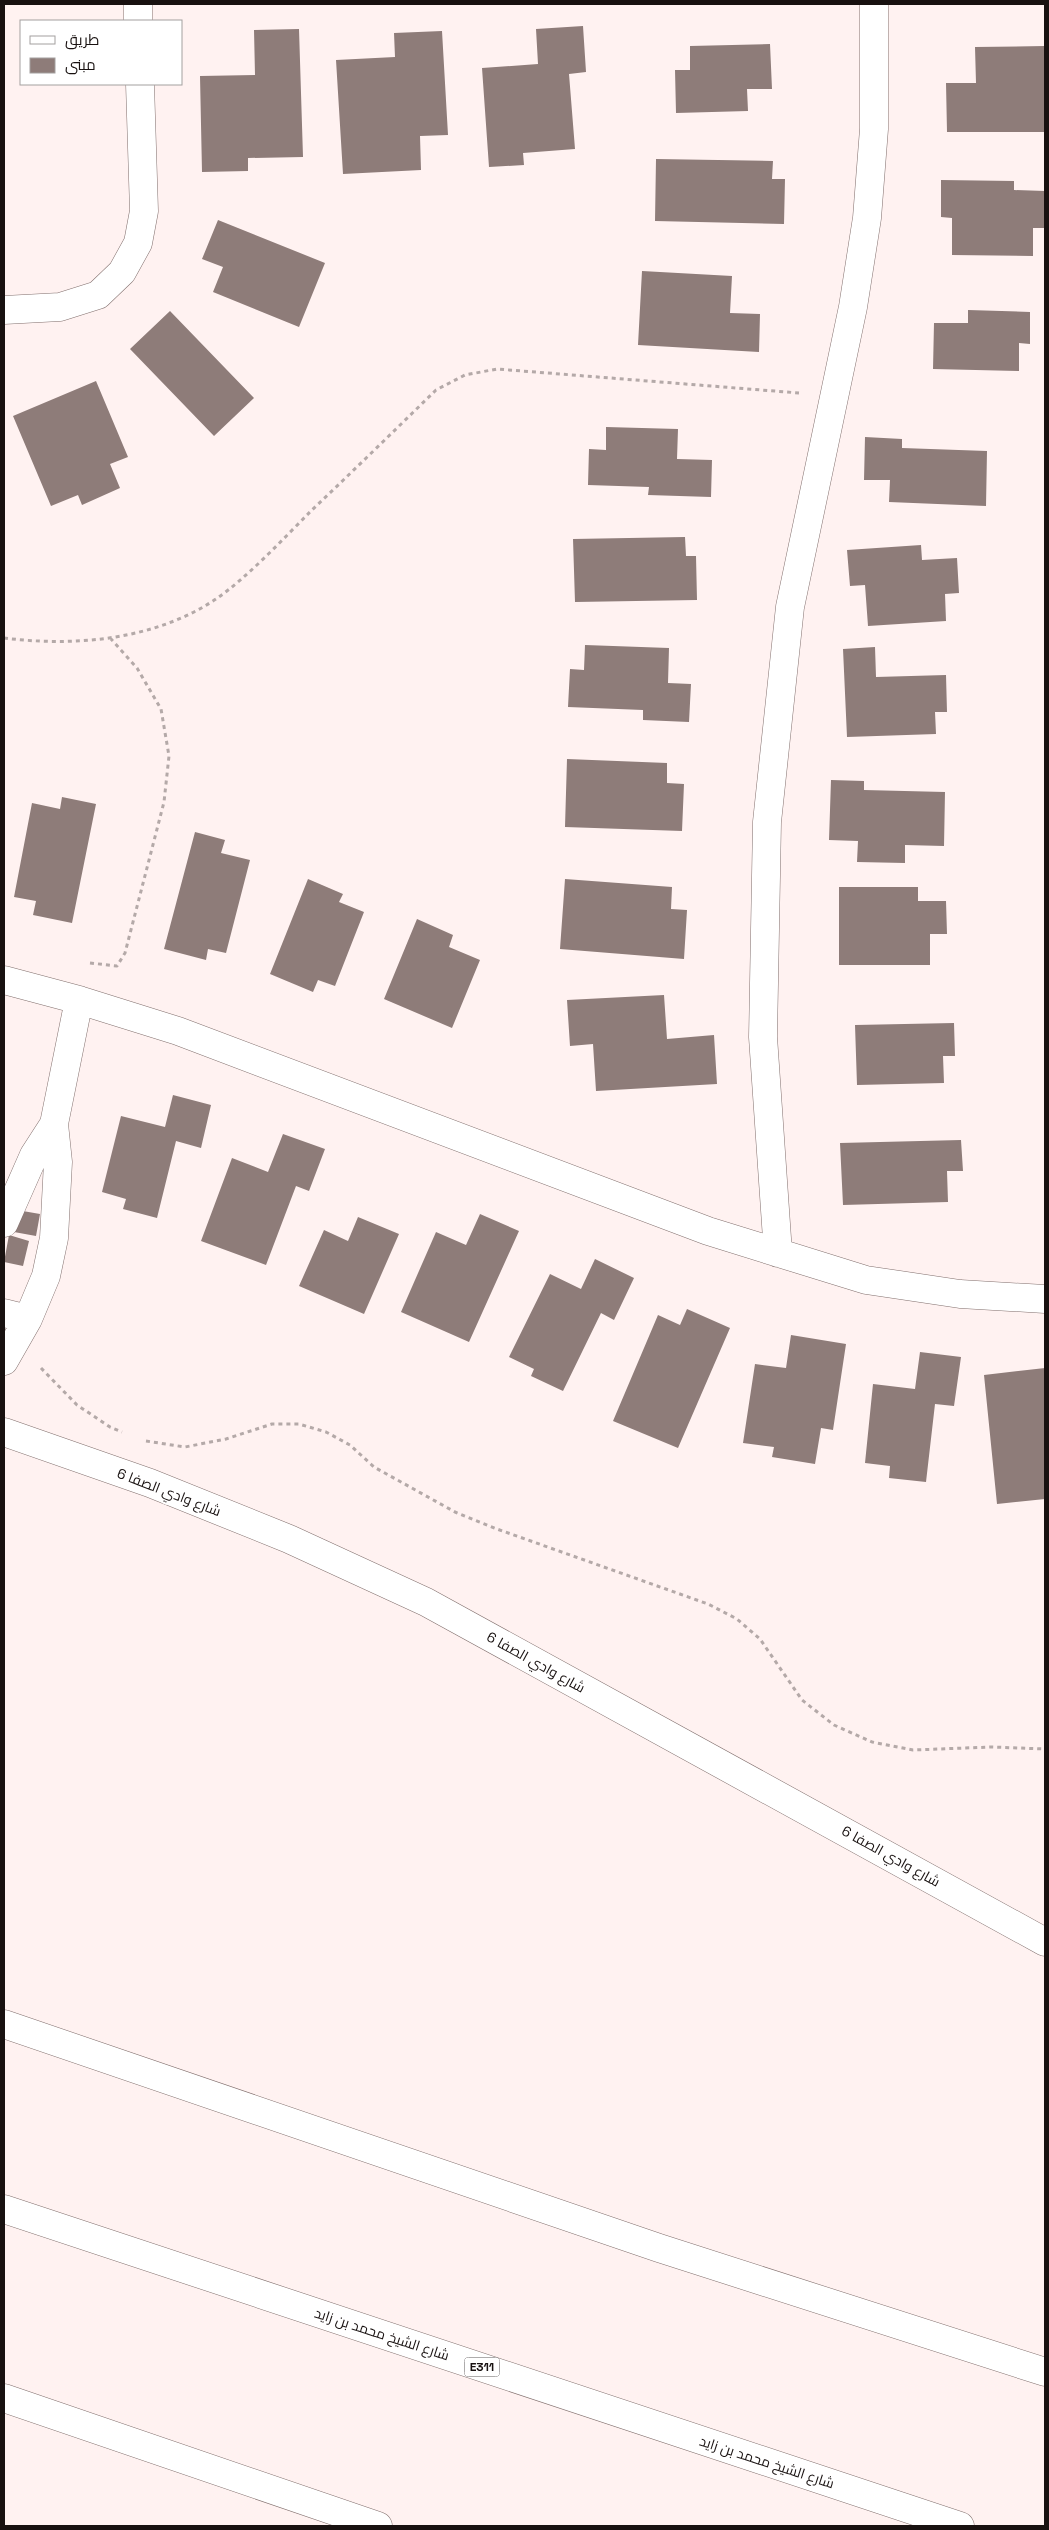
<svg xmlns="http://www.w3.org/2000/svg" width="1049" height="2530" font-family="'Space Grotesk',Cairo,sans-serif">
<style>
.building{fill:#8e7c79}
.lines{fill:none;stroke-linecap:round;stroke-linejoin:round}
.minor-casing{stroke:#82706e;stroke-width:29}
.tertiary-casing{stroke:#82706e;stroke-width:29}
.motorway-casing{stroke:#82706e;stroke-width:29}
.path{stroke:#b4a9a8;stroke-width:3;stroke-dasharray:4 4;stroke-linecap:butt}
.minor{stroke:#fff;stroke-width:28}
.tertiary{stroke:#fff;stroke-width:28}
.motorway{stroke:#fff;stroke-width:28}
.labels{text-anchor:middle;stroke-width:4;stroke-linejoin:round;paint-order:stroke}
.shield{fill:#fff;stroke:#5d5858;stroke-width:1}
.shield-label{font-size:12px;font-weight:bold;fill:#181110}
.street-label{font-size:14px;fill:#181110;stroke:#fff}
</style>
<rect width="100%" height="100%" fill="#fff2f1"/>
<!-- building -->
<path class="building" d="M 583,26 L 586,72 L 569,74 L 575,149 L 523,153 L 524,165 L 489,167 L 482,68 L 538,64 L 536,29 Z
M 299,29 L 303,157 L 248,158 L 248,171 L 202,172 L 200,76 L 255,75 L 254,30 Z
M 442,31 L 448,135 L 420,136 L 421,170 L 343,174 L 336,60 L 395,57 L 394,33 Z
M 770,44 L 772,89 L 747,89 L 748,111 L 676,113 L 675,70 L 690,70 L 690,46 Z
M 1045,46 L 1045,132 L 947,132 L 946,83 L 976,83 L 975,47 Z
M 656,159 L 773,161 L 772,179 L 785,179 L 784,224 L 655,221 Z
M 941,180 L 1014,181 L 1014,190 L 1045,191 L 1045,228 L 1033,228 L 1033,256 L 952,255 L 952,218 L 941,217 Z
M 218,220 L 325,263 L 299,327 L 213,292 L 223,267 L 202,259 Z
M 642,271 L 732,276 L 730,313 L 760,314 L 759,352 L 638,345 Z
M 968,310 L 1030,312 L 1030,344 L 1019,343 L 1019,371 L 933,369 L 934,323 L 968,323 Z
M 170,311 L 254,398 L 214,436 L 130,349 Z
M 96,381 L 128,457 L 110,464 L 120,488 L 82,505 L 78,495 L 51,506 L 13,416 Z
M 606,427 L 678,429 L 677,459 L 712,460 L 711,497 L 648,495 L 649,487 L 588,485 L 589,449 L 606,450 Z
M 865,437 L 902,439 L 902,448 L 987,451 L 986,506 L 889,502 L 890,480 L 864,480 Z
M 685,537 L 686,556 L 696,556 L 697,600 L 575,602 L 573,539 Z
M 921,545 L 922,560 L 957,558 L 959,593 L 945,594 L 946,621 L 868,626 L 865,585 L 850,586 L 847,550 Z
M 585,645 L 669,648 L 668,683 L 691,684 L 689,722 L 643,720 L 643,710 L 568,707 L 570,669 L 584,670 Z
M 875,647 L 876,677 L 946,675 L 947,712 L 935,712 L 936,734 L 847,737 L 843,649 Z
M 567,759 L 667,763 L 667,783 L 684,784 L 682,831 L 565,827 Z
M 831,780 L 864,781 L 864,790 L 945,792 L 944,846 L 905,845 L 905,863 L 857,862 L 858,841 L 829,840 Z
M 62,797 L 96,804 L 72,923 L 33,915 L 36,901 L 14,897 L 32,803 L 60,809 Z
M 195,832 L 225,840 L 221,853 L 250,860 L 226,953 L 208,949 L 206,960 L 164,949 Z
M 308,879 L 343,894 L 339,902 L 364,912 L 335,986 L 318,980 L 313,992 L 270,974 Z
M 565,879 L 672,887 L 671,909 L 687,910 L 684,959 L 560,949 Z
M 839,887 L 918,887 L 918,901 L 946,901 L 947,934 L 930,934 L 930,965 L 839,965 Z
M 417,919 L 453,935 L 449,947 L 480,960 L 452,1028 L 384,999 Z
M 664,995 L 667,1039 L 714,1035 L 717,1084 L 596,1091 L 593,1044 L 570,1046 L 567,1000 Z
M 954,1023 L 955,1056 L 943,1056 L 944,1083 L 857,1085 L 855,1025 Z
M 173,1095 L 211,1105 L 201,1148 L 176,1141 L 157,1218 L 123,1209 L 126,1199 L 102,1192 L 121,1116 L 165,1127 Z
M 283,1134 L 325,1149 L 309,1191 L 296,1186 L 266,1265 L 201,1241 L 232,1158 L 268,1172 Z
M 961,1140 L 963,1171 L 947,1171 L 948,1202 L 843,1205 L 840,1143 Z
M 17,1210 L 40,1214 L 36,1236 L 14,1232 Z
M 480,1214 L 519,1231 L 469,1342 L 401,1312 L 436,1232 L 466,1245 Z
M 358,1217 L 399,1234 L 364,1314 L 299,1286 L 324,1230 L 348,1241 Z
M 9,1235 L 29,1241 L 23,1266 L 4,1262 Z
M 595,1259 L 634,1278 L 614,1320 L 601,1313 L 563,1391 L 531,1376 L 534,1369 L 509,1357 L 550,1274 L 581,1289 Z
M 687,1309 L 730,1328 L 678,1448 L 613,1421 L 658,1315 L 680,1325 Z
M 791,1335 L 846,1344 L 833,1430 L 821,1428 L 815,1464 L 772,1457 L 774,1447 L 743,1443 L 755,1364 L 786,1368 Z
M 920,1352 L 961,1357 L 954,1406 L 935,1404 L 926,1482 L 889,1478 L 890,1466 L 865,1463 L 873,1384 L 915,1389 Z
M 1045,1368 L 1045,1499 L 997,1504 L 984,1375 Z"/>
<g class="lines">
<!-- minor casing -->
<g class="minor-casing">
<path id="minor" d="M 138,4 L 138,21
M 4,310 L 60,307 L 98,295 L 122,272 L 138,243 L 144,211 L 140,84
M 4,980 L 79,1000 L 178,1031 L 708,1231 L 866,1280 L 960,1294 L 1045,1299
M 4,1223 L 34,1155 L 54,1124
M 778,1253 L 763,1037 L 767,822 L 790,607 L 853,307 L 867,218 L 874,129 L 874,4
M 4,1313 L 28,1319
M 4,1361 L 28,1319 L 46,1276 L 54,1238 L 58,1162 L 54,1124 L 79,1000"/>
</g>
<!-- tertiary casing -->
<g class="tertiary-casing">
<path id="tertiary" d="M 4,1432 L 150,1483 L 289,1539 L 426,1602 L 1045,1942"/>
</g>
<!-- motorway casing -->
<g class="motorway-casing">
<path id="motorway" d="M 4,2024 L 659,2248 L 1045,2372
M 4,2209 L 960,2526
M 4,2398 L 378,2526"/>
</g>
<!-- path -->
<path class="path" d="M 4,638 C 75,647 155,640 216,599 C 248,577 283,539 311,511 C 353,471 395,430 436,390 L 465,375 L 497,369 L 799,393
M 90,963 L 117,966 L 125,953 L 164,802 L 169,756 L 161,709 L 137,668 L 111,639
M 41,1368 L 77,1405 L 110,1427 L 122,1432
M 146,1441 L 185,1447 L 226,1439 L 272,1424 L 299,1424 L 326,1432 L 350,1445 L 374,1467 L 455,1512 L 497,1529 L 708,1604 L 737,1619 L 760,1639 L 802,1700 L 834,1725 L 872,1742 L 913,1750 L 992,1747 L 1045,1749"/>
<!-- minor -->
<use href="#minor" class="minor"/>
<!-- tertiary -->
<use href="#tertiary" class="tertiary"/>
<!-- motorway -->
<use href="#motorway" class="motorway"/>
</g>
<g class="labels">
<!-- shield labels -->
<rect class="shield" x="464.5" y="2357.5" width="35" height="19" rx="4"/>
<g class="shield-label">
<text x="482" y="2371">E311</text>
</g>
<!-- street labels -->
<g class="street-label">
<text transform="translate(169 1492) rotate(21)" y="5">شارع وادي الصفا 6</text>
<text transform="translate(536 1662) rotate(29)" y="5">شارع وادي الصفا 6</text>
<text transform="translate(891 1856) rotate(29)" y="5">شارع وادي الصفا 6</text>
<text transform="translate(382 2334) rotate(18)" y="5">شارع الشيخ محمد بن زايد</text>
<text transform="translate(767 2462) rotate(18)" y="5">شارع الشيخ محمد بن زايد</text>
</g>
</g>
<!-- border -->
<rect width="1049" height="2530" fill="none" stroke="#181110" stroke-width="10"/>
<!-- legend -->
<rect x="20" y="20" width="162" height="65" fill="#ffffff" stroke="#a3a09f"/>
<rect x="30" y="36" width="25" height="8" fill="#ffffff" stroke="#a3a09f"/>
<text x="65" y="45" font-size="15" fill="#181110">طريق</text>
<rect x="30" y="58" width="25" height="15" fill="#8e7c79" stroke="#a3a09f"/>
<text x="65" y="70" font-size="15" fill="#181110">مبنى</text>
</svg>
